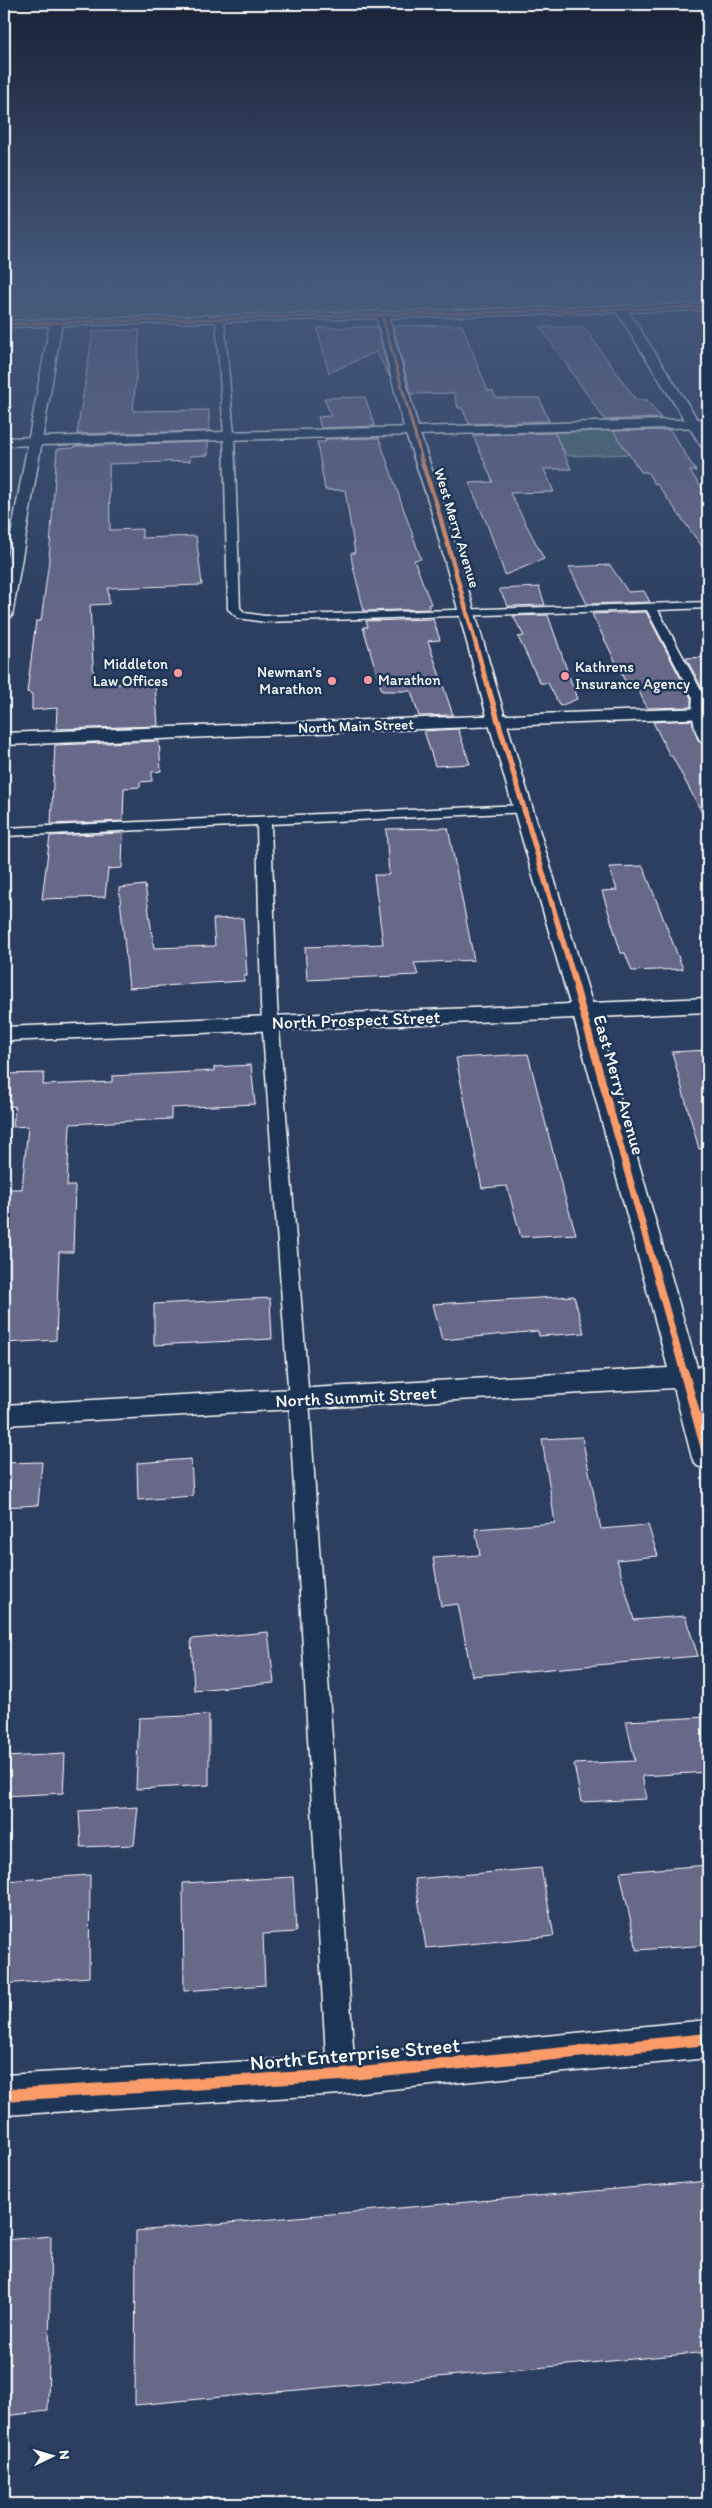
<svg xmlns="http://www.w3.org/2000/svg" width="712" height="2508" font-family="Itim,sans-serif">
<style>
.green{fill:#507171;stroke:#a8b8b8}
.building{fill:#686789;stroke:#fff}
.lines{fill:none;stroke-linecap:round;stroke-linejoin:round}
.lane-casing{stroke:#fff;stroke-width:3}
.street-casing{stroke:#fff;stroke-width:3}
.secondary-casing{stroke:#fff;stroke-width:3}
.primary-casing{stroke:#fff;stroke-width:3}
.lane{fill:#1d3557;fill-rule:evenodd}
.street{fill:#1d3557;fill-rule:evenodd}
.secondary{fill:#1d3557;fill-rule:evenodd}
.primary{fill:#1d3557;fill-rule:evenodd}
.cycleway-far5-casing{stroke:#1d3557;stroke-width:4.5}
.cycleway-far4-casing{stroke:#1d3557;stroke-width:6}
.cycleway-far3-casing{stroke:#1d3557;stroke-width:8}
.cycleway-far2-casing{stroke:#1d3557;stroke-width:10}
.cycleway-far1-casing{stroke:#1d3557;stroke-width:12}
.cycleway-casing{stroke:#1d3557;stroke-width:15}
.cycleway-far5{stroke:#fa9b69;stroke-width:3}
.cycleway-far4{stroke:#fa9b69;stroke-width:4.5}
.cycleway-far3{stroke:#fa9b69;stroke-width:5.5}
.cycleway-far2{stroke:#fa9b69;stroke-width:7}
.cycleway-far1{stroke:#fa9b69;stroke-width:9}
.cycleway{stroke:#fa9b69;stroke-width:12}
.poi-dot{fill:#ff9aa2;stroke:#1d3557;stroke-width:2}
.labels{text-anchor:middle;stroke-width:5;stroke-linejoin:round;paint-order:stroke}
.far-street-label{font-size:15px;fill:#fff;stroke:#1d3557}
.far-poi-label{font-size:15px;fill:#fff;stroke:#1d3557;text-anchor:end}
.street-label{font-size:18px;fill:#fff;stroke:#1d3557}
.near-street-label{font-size:21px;fill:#fff;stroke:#1d3557}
</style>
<rect width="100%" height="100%" fill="#2c3f61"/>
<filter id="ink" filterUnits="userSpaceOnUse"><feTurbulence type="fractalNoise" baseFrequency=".02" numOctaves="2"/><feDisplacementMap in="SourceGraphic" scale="10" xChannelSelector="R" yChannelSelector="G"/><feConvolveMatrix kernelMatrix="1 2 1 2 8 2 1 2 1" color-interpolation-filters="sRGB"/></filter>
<g filter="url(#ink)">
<!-- green -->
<path class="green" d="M 4,281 L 708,281 L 708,304 L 4,321 Z
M 623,430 L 632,442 L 633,454 L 568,456 L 552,433 Z"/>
<!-- building -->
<path class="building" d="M 462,325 L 488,391 L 493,391 L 496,398 L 539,398 L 549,421 L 469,424 L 462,408 L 458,408 L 454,393 L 411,394 L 393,326 Z
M 362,327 L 377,327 L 390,377 L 376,352 L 329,373 L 317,328 Z
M 540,327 L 584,327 L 636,400 L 647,400 L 661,418 L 605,420 Z
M 140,330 L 133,411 L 209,410 L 209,431 L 77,434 L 93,331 Z
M 365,397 L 375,426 L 321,428 L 318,417 L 331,416 L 324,398 Z
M 670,430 L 696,471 L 690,471 L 708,497 L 708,555 L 657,484 L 655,484 L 647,472 L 641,472 L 613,431 Z
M 555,433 L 571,469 L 544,469 L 554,492 L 510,493 L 544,559 L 505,575 L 487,524 L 469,483 L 493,482 L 473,435 Z
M 379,438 L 421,559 L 414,560 L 431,604 L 428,605 L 430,609 L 364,611 L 352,562 L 351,553 L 355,553 L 345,490 L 325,490 L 317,442 L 326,442 L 325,439 Z
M 208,442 L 208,455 L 190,456 L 190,461 L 109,464 L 110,530 L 142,529 L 142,538 L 196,536 L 202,585 L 108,588 L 109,604 L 90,605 L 94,685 L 155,682 L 158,726 L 56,729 L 57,708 L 32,710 L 32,694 L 27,692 L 36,621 L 41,621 L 49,560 L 57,449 L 74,448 L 75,446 Z
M 610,565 L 628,592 L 644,591 L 650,602 L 587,604 L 569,567 Z
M 539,587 L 545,605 L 508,606 L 499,589 Z
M 646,612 L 691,698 L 691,707 L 647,708 L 634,681 L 625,681 L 592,614 Z
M 548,615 L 577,699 L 560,706 L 548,683 L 540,683 L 518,637 L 524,636 L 513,616 Z
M 433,619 L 440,640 L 428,641 L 453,715 L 419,716 L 411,691 L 382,691 L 363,627 L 368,627 L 366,621 Z
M 708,657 L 708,706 L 706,706 L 707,697 L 686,658 Z
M 692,720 L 698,740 L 708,748 L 708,824 L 672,756 L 670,756 L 653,722 Z
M 458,729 L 470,764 L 435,766 L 424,731 Z
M 159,741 L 161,771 L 152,772 L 152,781 L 140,782 L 140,787 L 124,788 L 123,821 L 51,824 L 55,745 Z
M 448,828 L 474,960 L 414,963 L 418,975 L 307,980 L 305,947 L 383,944 L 374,875 L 389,875 L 386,829 Z
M 123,833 L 122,868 L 108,869 L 105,897 L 42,899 L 50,836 Z
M 643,866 L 683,969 L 632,971 L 625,953 L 621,953 L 602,891 L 617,890 L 609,867 Z
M 145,885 L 154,948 L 215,946 L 213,919 L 243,918 L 247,976 L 244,976 L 244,981 L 129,988 L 119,888 Z
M 708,1050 L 708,1148 L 699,1149 L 672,1052 Z
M 528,1054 L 561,1184 L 576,1234 L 521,1237 L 507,1186 L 482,1188 L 456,1058 Z
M 251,1065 L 255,1104 L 171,1108 L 171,1119 L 70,1124 L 67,1186 L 75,1186 L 73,1252 L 59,1252 L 56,1340 L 4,1343 L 4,1189 L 22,1189 L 28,1126 L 13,1127 L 15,1106 L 4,1107 L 6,1074 L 44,1073 L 43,1085 L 112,1082 L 112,1076 L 214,1071 L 214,1067 Z
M 574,1296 L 584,1333 L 539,1336 L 538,1331 L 442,1340 L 433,1304 Z
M 270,1298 L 272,1339 L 154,1345 L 154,1304 Z
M 582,1437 L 601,1529 L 648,1525 L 658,1556 L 617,1560 L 634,1620 L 685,1616 L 698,1656 L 472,1676 L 458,1604 L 441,1606 L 433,1558 L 480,1555 L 475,1529 L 555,1523 L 542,1439 Z
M 191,1459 L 193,1496 L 138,1500 L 137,1463 Z
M 42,1462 L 38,1505 L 4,1507 L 4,1463 Z
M 268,1632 L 274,1683 L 194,1690 L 191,1639 Z
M 209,1715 L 209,1785 L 136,1789 L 139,1718 Z
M 708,1717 L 708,1772 L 642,1776 L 647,1799 L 581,1802 L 574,1764 L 635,1761 L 626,1721 Z
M 65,1754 L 63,1793 L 4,1796 L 4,1757 Z
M 138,1807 L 134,1845 L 81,1847 L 79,1811 Z
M 708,1865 L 708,1945 L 637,1950 L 620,1872 Z
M 541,1868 L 554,1936 L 426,1948 L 415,1879 Z
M 90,1875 L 89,1977 L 4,1984 L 4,1881 Z
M 293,1877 L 296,1932 L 263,1934 L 265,1985 L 184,1991 L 183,1883 Z
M 708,2181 L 708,2352 L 135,2405 L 136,2231 Z
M 51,2236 L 48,2411 L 4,2416 L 4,2240 Z"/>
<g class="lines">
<!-- lane casing -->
<g class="lane-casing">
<path id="lane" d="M 220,317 L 224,319 L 234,436 L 240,608 L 245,613 L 265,616 L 708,602 L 708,608 L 658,610 L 705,698 C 703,715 708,729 708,746 C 694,743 691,710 693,698 L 647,610 L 265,622 L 238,618 L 228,609 L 224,436 L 216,319 Z
M 524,805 L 529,806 L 531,809 L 529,812 L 271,824 L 277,1004 L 309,1400 L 355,2075 L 351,2084 L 341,2088 L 331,2084 L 327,2075 L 289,1400 L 261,1004 L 257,825 L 4,836 L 4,828 Z"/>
</g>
<!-- street casing -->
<g class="street-casing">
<path id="street" d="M 621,306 L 627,309 L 708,436 L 708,450 L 701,446 L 615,309 Z
M 382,312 L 388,315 L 419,431 L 444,506 L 509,731 L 592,1003 L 708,998 L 708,1012 L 597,1017 L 697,1367 L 708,1366 L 708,1386 L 703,1386 L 708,1405 L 708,1469 L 697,1466 L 692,1458 L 674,1388 L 4,1425 L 4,1405 L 668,1368 L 574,1018 L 4,1041 L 4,1027 L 570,1004 L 491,731 L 430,506 L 405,431 L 376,315 Z
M 56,320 L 62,323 L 12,616 L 4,621 L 4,573 L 50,323 Z
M 708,2020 L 708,2058 L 341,2094 L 4,2115 L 4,2075 L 341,2056 Z"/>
</g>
<!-- secondary casing -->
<g class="secondary-casing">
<path id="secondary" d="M 708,304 L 708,310 L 4,327 L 4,321 Z
M 708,419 L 708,427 L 4,446 L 4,438 Z"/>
</g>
<!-- primary casing -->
<g class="primary-casing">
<path id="primary" d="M 708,708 L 708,718 L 4,745 L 4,733 Z"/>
</g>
<!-- lane -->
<use href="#lane" class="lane"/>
<!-- street -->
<use href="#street" class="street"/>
<!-- secondary -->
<use href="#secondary" class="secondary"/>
<!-- primary -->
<use href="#primary" class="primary"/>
<!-- cycleway-far5 casing -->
<g class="cycleway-far5-casing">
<path id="cycleway-far5" d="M 382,315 L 422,460
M 4,324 L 708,307"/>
</g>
<!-- cycleway-far4 casing -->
<g class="cycleway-far4-casing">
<path id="cycleway-far4" d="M 421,459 L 437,506 L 489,691"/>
</g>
<!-- cycleway-far3 casing -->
<g class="cycleway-far3-casing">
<path id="cycleway-far3" d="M 489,690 L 577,989"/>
</g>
<!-- cycleway-far2 casing -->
<g class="cycleway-far2-casing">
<path id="cycleway-far2" d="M 576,988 L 684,1373"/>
</g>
<!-- cycleway-far1 casing -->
<g class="cycleway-far1-casing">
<path id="cycleway-far1" d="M 684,1372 L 708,1458"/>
</g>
<!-- cycleway casing -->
<g class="cycleway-casing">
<path id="cycleway" d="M 4,2095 L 341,2075 L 708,2039"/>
</g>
<!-- cycleway-far5 -->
<use href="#cycleway-far5" class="cycleway-far5"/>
<!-- cycleway-far4 -->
<use href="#cycleway-far4" class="cycleway-far4"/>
<!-- cycleway-far3 -->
<use href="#cycleway-far3" class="cycleway-far3"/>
<!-- cycleway-far2 -->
<use href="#cycleway-far2" class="cycleway-far2"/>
<!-- cycleway-far1 -->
<use href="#cycleway-far1" class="cycleway-far1"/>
<!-- cycleway -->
<use href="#cycleway" class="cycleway"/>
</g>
</g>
<!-- sky -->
<linearGradient id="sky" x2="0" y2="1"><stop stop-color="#182335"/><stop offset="0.44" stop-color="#45587b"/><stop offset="1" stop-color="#45587b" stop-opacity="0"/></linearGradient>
<rect width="712" height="632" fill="url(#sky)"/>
<!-- markers -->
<g class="poi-dot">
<circle cx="178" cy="673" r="5"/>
<circle cx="565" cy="676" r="5"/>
<circle cx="368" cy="680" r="5"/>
<circle cx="332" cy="681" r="5"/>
</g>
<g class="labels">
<!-- far-street labels -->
<g class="far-street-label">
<text transform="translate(457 528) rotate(73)" y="5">West Merry Avenue</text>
<text transform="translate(356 726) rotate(-2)" y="5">North Main Street</text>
</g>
<!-- far-poi labels -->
<g class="far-poi-label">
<text x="168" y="669">Middleton<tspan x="168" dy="17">Law Offices</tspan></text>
<text x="575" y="672" text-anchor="start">Kathrens<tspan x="575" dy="17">Insurance Agency</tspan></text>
<text x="322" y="677">Newman's<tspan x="322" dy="17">Marathon</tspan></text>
<text x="378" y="685" text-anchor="start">Marathon</text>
</g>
<!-- street labels -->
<g class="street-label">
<text transform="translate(356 1020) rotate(-2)" y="6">North Prospect Street</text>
<text transform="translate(619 1085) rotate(74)" y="6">East Merry Avenue</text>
<text transform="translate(356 1397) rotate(-3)" y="6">North Summit Street</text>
</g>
<!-- near-street labels -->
<g class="near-street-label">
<text transform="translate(355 2054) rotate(-5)" y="7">North Enterprise Street</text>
</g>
</g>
<!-- margin -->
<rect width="712" height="2508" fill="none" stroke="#1d3557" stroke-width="20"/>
<rect x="10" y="10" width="692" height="2488" fill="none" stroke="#fff" stroke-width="2" filter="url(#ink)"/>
<!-- north arrow -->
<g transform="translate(52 2456) rotate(85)" stroke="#1d3557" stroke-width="4" paint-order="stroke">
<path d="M0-4L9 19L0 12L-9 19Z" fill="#ffffff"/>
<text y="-8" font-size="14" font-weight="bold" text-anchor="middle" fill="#ffffff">N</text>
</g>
</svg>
